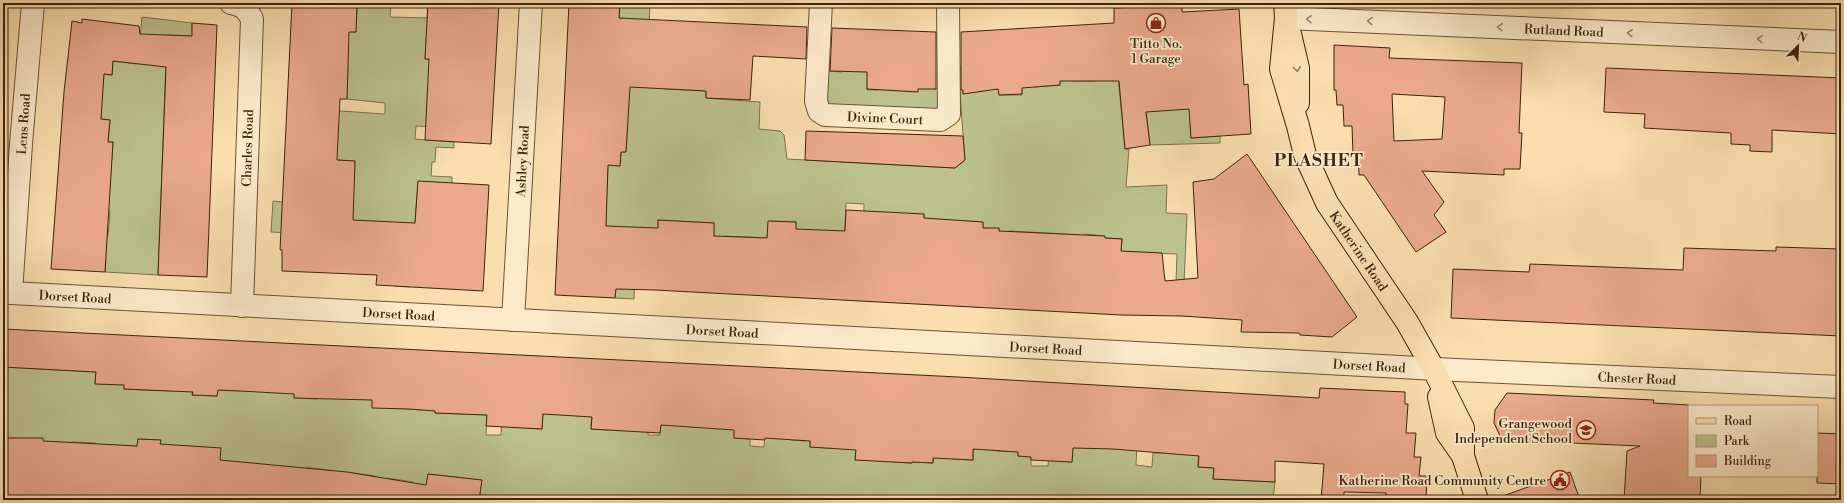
<svg xmlns="http://www.w3.org/2000/svg" width="1844" height="503" font-family="'Libre Bodoni',serif">
<style>
.green{fill:#bbc28d;stroke:#7b724e}
.building{fill:#eaa98d;stroke:#3b230e;fill-rule:evenodd}
.lines{fill:none;stroke-linecap:round;stroke-linejoin:round}
.minor-casing{stroke:#6b5236;stroke-width:24}
.major-casing{stroke:#3b230e;stroke-width:24}
.minor{stroke:#fceacb;stroke-width:22}
.major{stroke:#fadeaf;stroke-width:22}
.oneway{stroke:#9c866c}
.oneway2{stroke:#9a805e}
.labels{text-anchor:middle;stroke-width:3.5;stroke-linejoin:round;paint-order:stroke}
.street-label{font-size:13px;fill:#3b230e;stroke:#fceacb}
.poi-label{font-size:13px;fill:#3b230e;stroke:#fceacb;text-anchor:end}
.district-label{font-size:17px;font-weight:bold;letter-spacing:1px;fill:#3b230e;stroke:#fceacb}
</style>
<rect width="100%" height="100%" fill="#fadeaf"/>
<filter id="stains"><feTurbulence type="fractalNoise" baseFrequency=".005" numOctaves="4"/><feColorMatrix values="0 0 0 0 .2 0 0 0 0 .09 0 0 0 0 .02 0 0 0 .5 -.17"/></filter>
<radialGradient id="worn" r=".72"><stop offset=".6" stop-color="#630" stop-opacity="0"/><stop offset="1" stop-color="#630" stop-opacity=".3"/></radialGradient>
<!-- green -->
<path class="green" d="M 339,3 L 391,3 L 390,17 L 427,18 L 428,3 L 462,3 L 446,39 L 426,38 L 425,59 L 435,59 L 455,128 L 416,126 L 415,139 L 454,142 L 454,148 L 436,147 L 435,162 L 432,162 L 431,176 L 452,177 L 452,187 L 418,182 L 410,287 L 395,286 L 396,265 L 366,236 L 271,232 L 273,201 L 283,202 L 337,181 L 354,181 L 355,161 L 339,160 L 324,163 L 326,110 L 385,114 L 385,103 L 347,99 L 348,67 L 341,32 L 356,32 L 357,7 L 339,6 Z
M 620,3 L 650,3 L 648,49 L 666,74 L 665,89 L 706,91 L 706,98 L 760,102 L 759,129 L 780,131 L 784,135 L 787,159 L 955,168 L 965,160 L 958,67 L 961,67 L 963,94 L 998,66 L 999,95 L 1022,95 L 1021,63 L 1034,87 L 1060,85 L 1057,65 L 1071,65 L 1071,81 L 1093,81 L 1093,57 L 1118,77 L 1125,149 L 1129,149 L 1126,187 L 1167,185 L 1166,213 L 1187,214 L 1184,284 L 1176,283 L 1177,254 L 1121,252 L 1122,239 L 1105,238 L 1104,236 L 1085,234 L 1084,252 L 1064,248 L 1065,234 L 1009,231 L 1008,250 L 998,249 L 999,229 L 983,228 L 983,222 L 964,221 L 963,234 L 924,218 L 924,214 L 863,230 L 864,204 L 846,203 L 843,266 L 794,264 L 796,222 L 769,221 L 767,238 L 724,236 L 722,260 L 713,259 L 714,223 L 658,220 L 658,229 L 636,252 L 634,299 L 615,298 L 617,264 L 605,246 L 606,219 L 589,218 L 606,208 L 608,165 L 620,166 L 621,152 L 626,152 L 629,92 L 619,19 Z
M 142,17 L 192,23 L 192,36 L 167,35 L 158,275 L 105,272 L 106,260 L 89,259 L 91,234 L 108,236 L 110,212 L 108,211 L 113,142 L 108,142 L 110,120 L 101,119 L 89,73 L 112,75 L 113,61 L 137,64 Z
M 823,59 L 830,60 L 830,71 L 842,72 L 842,68 L 868,62 L 867,90 L 879,90 L 880,84 L 939,89 L 938,112 L 831,107 L 821,96 Z
M 1143,85 L 1182,88 L 1183,109 L 1208,108 L 1190,126 L 1191,138 L 1220,136 L 1220,143 L 1150,145 Z
M 369,347 L 395,408 L 422,410 L 436,386 L 435,413 L 487,415 L 486,435 L 501,435 L 503,388 L 527,428 L 542,429 L 543,409 L 593,393 L 591,429 L 608,430 L 648,424 L 648,435 L 660,435 L 663,397 L 736,402 L 734,438 L 750,439 L 750,446 L 764,447 L 767,405 L 790,440 L 805,441 L 807,406 L 812,406 L 810,447 L 829,448 L 858,409 L 855,460 L 893,454 L 892,462 L 912,463 L 912,462 L 933,463 L 934,448 L 953,459 L 973,460 L 974,437 L 993,439 L 992,450 L 1007,452 L 1010,418 L 1020,418 L 1018,456 L 1031,457 L 1031,466 L 1048,466 L 1051,419 L 1059,461 L 1072,462 L 1073,441 L 1138,422 L 1136,465 L 1152,467 L 1153,453 L 1168,453 L 1170,426 L 1199,443 L 1198,467 L 1214,468 L 1213,479 L 1275,482 L 1273,500 L 605,500 L 583,497 L 582,500 L 530,500 L 508,497 L 507,500 L 495,500 L 495,496 L 480,495 L 481,480 L 428,474 L 424,500 L 410,500 L 413,482 L 387,478 L 383,500 L 371,500 L 375,476 L 347,472 L 331,498 L 335,471 L 307,467 L 304,492 L 251,463 L 158,456 L 160,440 L 138,439 L 137,446 L 102,445 L 95,455 L 95,443 L 72,442 L 71,455 L 3,441 L 3,367 L 96,372 L 95,383 L 125,373 L 124,389 L 170,391 L 193,389 L 192,395 L 217,396 L 218,390 L 240,391 L 295,382 L 294,398 L 317,399 L 318,397 Z"/>
<!-- building -->
<path class="building" d="M 292,3 L 339,3 L 339,6 L 357,7 L 356,32 L 349,32 L 347,99 L 340,99 L 337,160 L 355,161 L 353,220 L 415,223 L 418,181 L 489,185 L 483,291 L 376,285 L 377,275 L 282,271 L 282,250 L 280,250 Z
M 428,3 L 499,3 L 491,144 L 425,140 L 429,59 L 425,59 Z
M 569,3 L 620,3 L 619,18 L 807,27 L 806,59 L 753,56 L 750,100 L 706,98 L 706,91 L 630,87 L 626,152 L 621,152 L 620,166 L 608,165 L 606,226 L 658,228 L 658,220 L 714,223 L 714,236 L 767,238 L 768,221 L 796,222 L 796,229 L 845,231 L 846,210 L 924,214 L 924,218 L 983,222 L 983,228 L 999,228 L 999,231 L 1105,236 L 1105,238 L 1122,239 L 1121,251 L 1162,253 L 1165,281 L 1198,278 L 1193,182 L 1214,179 L 1247,154 L 1357,317 L 1332,337 L 1300,335 L 1299,333 L 1241,332 L 1242,320 L 1182,316 L 1121,315 L 655,290 L 616,289 L 615,298 L 555,295 Z
M 1182,5 L 1182,12 L 1239,9 L 1244,85 L 1248,84 L 1251,134 L 1191,138 L 1189,109 L 1146,112 L 1150,145 L 1125,149 L 1119,81 L 1060,81 L 1060,85 L 1022,88 L 1022,94 L 999,95 L 998,89 L 963,94 L 963,90 L 961,90 L 961,32 L 1114,23 L 1114,8 Z
M 82,19 L 139,26 L 140,34 L 192,36 L 192,23 L 217,25 L 207,277 L 158,275 L 166,67 L 113,61 L 112,75 L 104,74 L 101,119 L 110,120 L 108,142 L 113,142 L 105,272 L 51,269 L 64,92 L 72,21 L 82,23 Z
M 832,28 L 936,32 L 936,89 L 918,89 L 918,92 L 867,89 L 867,72 L 830,71 Z
M 1334,45 L 1390,48 L 1389,58 L 1522,63 L 1519,133 L 1522,133 L 1520,169 L 1504,169 L 1504,175 L 1422,171 L 1444,202 L 1434,215 L 1446,232 L 1416,252 L 1364,175 L 1359,175 L 1358,153 L 1353,154 L 1352,126 L 1344,126 L 1343,105 L 1337,105 L 1336,90 L 1334,90 ZM 1392,94 L 1445,97 L 1442,139 L 1394,141 Z
M 1606,68 L 1841,78 L 1841,134 L 1772,130 L 1772,152 L 1750,151 L 1750,145 L 1731,144 L 1731,133 L 1644,128 L 1645,114 L 1604,112 Z
M 806,131 L 963,136 L 965,160 L 955,168 L 805,160 Z
M 1776,247 L 1841,249 L 1841,336 L 1451,318 L 1453,269 L 1529,272 L 1530,264 L 1683,270 L 1684,248 L 1776,251 Z
M 3,329 L 958,377 L 1319,398 L 1320,388 L 1405,392 L 1405,404 L 1408,404 L 1406,433 L 1416,433 L 1414,457 L 1421,457 L 1419,476 L 1427,476 L 1426,500 L 1386,500 L 1386,493 L 1344,492 L 1344,500 L 1321,500 L 1324,464 L 1275,461 L 1275,482 L 1213,479 L 1214,468 L 1198,467 L 1199,456 L 1113,449 L 1073,448 L 1072,462 L 1031,460 L 1031,457 L 1018,456 L 1018,452 L 973,449 L 973,460 L 933,458 L 933,463 L 912,462 L 912,463 L 855,460 L 856,450 L 810,447 L 810,441 L 765,438 L 765,440 L 734,438 L 734,430 L 661,425 L 660,433 L 591,429 L 592,417 L 543,414 L 542,429 L 486,426 L 487,415 L 435,413 L 435,411 L 409,409 L 372,408 L 372,400 L 294,398 L 294,394 L 240,391 L 218,390 L 217,396 L 192,395 L 193,392 L 124,389 L 124,385 L 95,384 L 96,372 L 3,367 Z
M 1507,393 L 1654,400 L 1653,403 L 1689,405 L 1689,476 L 1701,476 L 1700,500 L 1624,500 L 1627,451 L 1640,446 L 1502,440 L 1494,423 L 1495,410 Z
M 1817,433 L 1841,434 L 1841,484 L 1817,483 Z
M 3,438 L 43,438 L 43,441 L 137,446 L 138,439 L 161,440 L 160,444 L 221,448 L 220,460 L 347,472 L 426,485 L 428,474 L 482,480 L 479,500 L 3,500 Z
M 1570,472 L 1580,500 L 1500,500 L 1500,497 Z"/>
<g class="lines">
<!-- minor casing -->
<g class="minor-casing">
<g id="minor">
<path id="s1" d="M 33,3 L 21,144 L 11,293 L 1456,370 L 1841,387"/>
<path d="M 231,3 C 242,5 247,9 252,19 L 242,306"/>
<path id="s2" d="M 821,3 L 816,101 L 819,111 L 825,115 L 940,120 L 949,114 L 948,3"/>
<path id="s3" d="M 1286,18 L 1841,42"/>
<path id="s4" d="M 513,320 L 531,3"/>
</g>
</g>
<!-- major casing -->
<g class="major-casing">
<g id="major">
<path id="s5" d="M 1285,3 L 1286,18 L 1281,69 L 1298,126 L 1305,155 L 1327,203 L 1407,322 L 1433,368 L 1463,428 L 1463,456"/>
<path d="M 1290,34 L 1298,68 L 1298,103"/>
<path d="M 1439,397 L 1447,433 L 1463,456 L 1477,500"/>
</g>
</g>
<!-- minor -->
<use href="#minor" class="minor"/>
<!-- major -->
<use href="#major" class="major"/>
</g>
<!-- one-way arrows -->
<defs><path id="oneway-chevron" d="M-2-3.5L2.5 0L-2 3.5" fill="none" stroke-width="1.6" stroke-linecap="round" stroke-linejoin="round"/></defs>
<g class="oneway">
<use href="#oneway-chevron" transform="translate(1309 19) rotate(-178)"/>
<use href="#oneway-chevron" transform="translate(1370 21) rotate(-177)"/>
<use href="#oneway-chevron" transform="translate(1500 27) rotate(-177)"/>
<use href="#oneway-chevron" transform="translate(1630 33) rotate(-177)"/>
<use href="#oneway-chevron" transform="translate(1760 39) rotate(-177)"/>
</g>
<use class="oneway2" href="#oneway-chevron" transform="translate(1297 69) rotate(84)"/>
<!-- icons -->
<defs>
<g id="shop-ring" transform="scale(1)"><circle r="9.5" fill="#fceacb" stroke="#8f2418" stroke-width="1.5"/><path d="M-5-2.5h2.3a2.7 3.5 0 0 1 5.4 0H5L5.5 6h-11ZM-1.5-2.5h3a1.5 2.3 0 0 0-3 0Z" fill="#8f2418"/></g>
<g id="school-ring" transform="scale(1)"><circle r="9.5" fill="#fceacb" stroke="#8f2418" stroke-width="1.5"/><path d="M0-5L7-2L0 1L-7-2ZM-4 1L0 2.5L4 1V4Q0 6-4 4Z" fill="#8f2418"/></g>
<g id="civic-ring" transform="scale(1)"><circle r="9.5" fill="#fceacb" stroke="#8f2418" stroke-width="1.5"/><path d="M-.6-6.5H3V-4.5H.6V-3L4-1V1h2V6H-6V1h2V-1L-.6-3ZM-1.2 2.5V6h2.4V2.5Z" fill="#8f2418"/></g>
</defs>
<g fill-rule="evenodd">
<use href="#shop-ring" x="1156" y="23"/>
<use href="#school-ring" x="1586" y="430"/>
<use href="#civic-ring" x="1560" y="480"/>
</g>
<g class="labels">
<!-- street labels -->
<g class="street-label">
<text dy="5" stroke="none"><textPath href="#s3" startOffset="278">Rutland Road</textPath></text>
<text dy="5" stroke="none"><textPath href="#s2" startOffset="176">Divine Court</textPath></text>
<text transform="translate(23 124) rotate(-86)" y="5">Lens Road</text>
<text transform="translate(247 148) rotate(-88)" y="5">Charles Road</text>
<text dy="5" stroke="none"><textPath href="#s4" startOffset="159">Ashley Road</textPath></text>
<text dy="5" stroke="none"><textPath href="#s5" startOffset="266">Katherine Road</textPath></text>
<text dy="5" stroke="none"><textPath href="#s1" startOffset="355">Dorset Road</textPath></text>
<text dy="5" stroke="none"><textPath href="#s1" startOffset="679">Dorset Road</textPath></text>
<text dy="5" stroke="none"><textPath href="#s1" startOffset="1003">Dorset Road</textPath></text>
<text dy="5" stroke="none"><textPath href="#s1" startOffset="1327">Dorset Road</textPath></text>
<text dy="5" stroke="none"><textPath href="#s1" startOffset="1651">Dorset Road</textPath></text>
<text dy="5" stroke="none"><textPath href="#s1" startOffset="1919">Chester Road</textPath></text>
</g>
<!-- poi labels -->
<g class="poi-label">
<text x="1156" y="48" text-anchor="middle">Titto No.<tspan x="1156" dy="15">1 Garage</tspan></text>
<text x="1572" y="428">Grangewood<tspan x="1572" dy="15">Independent School</tspan></text>
<text x="1546" y="485">Katherine Road Community Centre</text>
</g>
<!-- district labels -->
<g class="district-label">
<text x="1319" y="166">PLASHET</text>
</g>
</g>
<!-- margin -->
<rect width="1844" height="503" fill="none" stroke="#fadeaf" stroke-width="16"/>
<rect x="4" y="4" width="1836" height="495" fill="none" stroke="#3b230e" stroke-width="2"/>
<rect x="8" y="8" width="1828" height="487" fill="none" stroke="#3b230e"/>
<!-- legend -->
<rect x="1688" y="405" width="130" height="72" fill="#fceacb" stroke="#af9a7f"/>
<rect x="1696" y="418" width="20" height="6" fill="#fadeaf" stroke="#af9a7f"/>
<text x="1724" y="425" font-size="12" fill="#3b230e">Road</text>
<rect x="1696" y="435" width="20" height="12" fill="#bbc28d" stroke="#af9a7f"/>
<text x="1724" y="445" font-size="12" fill="#3b230e">Park</text>
<rect x="1696" y="455" width="20" height="12" fill="#eaa98d" stroke="#af9a7f"/>
<text x="1724" y="465" font-size="12" fill="#3b230e">Building</text>
<!-- north arrow -->
<g transform="translate(1798 46) rotate(24)" stroke="#fceacb" stroke-width="3" paint-order="stroke">
<path d="M0-3L7 15L0 10L-7 15Z" fill="#3b230e"/>
<text y="-6" font-size="11" font-weight="bold" text-anchor="middle" fill="#3b230e">N</text>
</g>
<rect width="100%" height="100%" filter="url(#stains)"/>
<rect width="100%" height="100%" fill="url(#worn)"/>
</svg>
